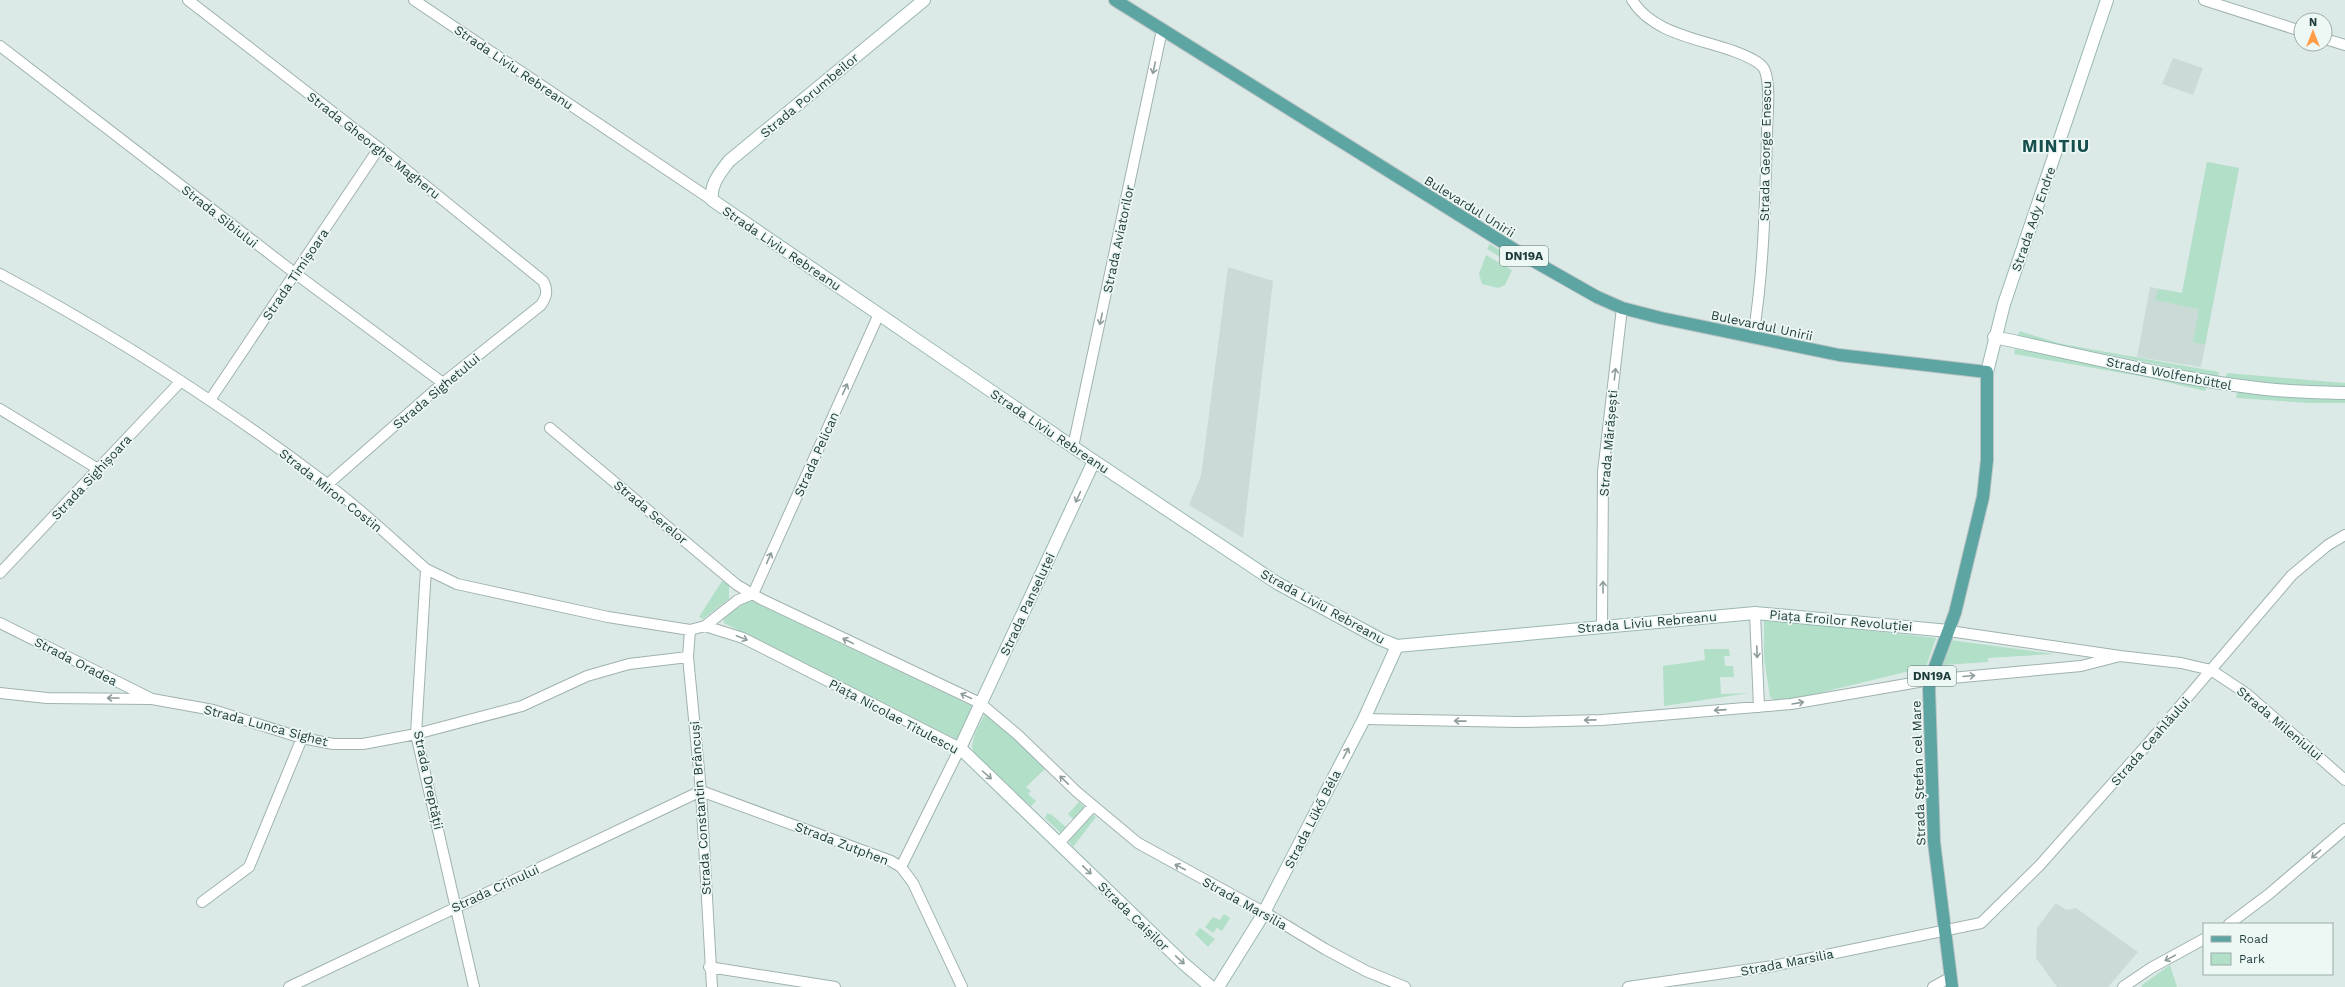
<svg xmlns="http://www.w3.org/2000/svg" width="2345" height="987" font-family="'Work Sans',sans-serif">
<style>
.built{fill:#cadad7}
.green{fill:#b2dfc8}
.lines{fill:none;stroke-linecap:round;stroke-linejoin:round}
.minor-casing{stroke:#9fb2b0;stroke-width:12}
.secondary-casing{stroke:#9ab7b3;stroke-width:14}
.primary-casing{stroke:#bbc4c4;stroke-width:14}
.minor{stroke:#fff;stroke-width:10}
.secondary{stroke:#fff;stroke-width:12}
.primary{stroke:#5ca5a3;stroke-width:12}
.oneway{stroke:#8e9d9c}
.labels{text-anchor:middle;stroke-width:3.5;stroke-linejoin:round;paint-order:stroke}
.shield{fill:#edf7f4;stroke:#5b7372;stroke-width:1}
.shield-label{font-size:12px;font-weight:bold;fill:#1d3b3a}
.street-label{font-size:13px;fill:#1d3b3a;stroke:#edf7f4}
.district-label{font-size:17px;font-weight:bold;letter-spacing:1px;fill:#174f4e;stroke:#edf7f4}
</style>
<rect width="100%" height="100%" fill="#dceae7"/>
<!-- built -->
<path class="built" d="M 2173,58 L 2203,68 L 2193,95 L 2162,84 Z
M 2207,162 L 2239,168 L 2201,367 L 2137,357 L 2150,287 L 2182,293 Z
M 1228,267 L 1273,281 L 1243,538 L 1189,505 L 1201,476 Z
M 2056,903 L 2066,910 L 2076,908 L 2138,952 L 2108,987 L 2057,987 L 2036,958 L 2037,928 Z"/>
<!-- green -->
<path class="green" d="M 2207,162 L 2239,168 L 2205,345 L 2193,342 L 2199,309 L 2155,300 L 2158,289 L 2182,293 Z
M 1490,244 L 1514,259 L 1513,265 L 1487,249 Z
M 1486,255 L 1512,270 L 1505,285 L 1498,288 L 1482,284 L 1479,274 Z
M 2019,331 L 2062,344 L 2219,372 L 2218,377 L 2018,336 Z
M 2015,349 L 2207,385 L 2205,391 L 2145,377 L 2014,354 Z
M 2227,373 L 2345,383 L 2345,388 L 2265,383 L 2226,377 Z
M 2237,392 L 2345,399 L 2345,403 L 2309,403 L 2236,398 Z
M 722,581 L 729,584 L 729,599 L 703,619 L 699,617 Z
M 750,600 L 972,706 L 957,740 L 724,623 L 723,617 Z
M 1764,621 L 1791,622 L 1936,638 L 1926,667 L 1778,703 L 1770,697 L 1764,658 Z
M 1950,640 L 2055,654 L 1988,658 L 1988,662 L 1943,665 Z
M 1704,649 L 1729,649 L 1730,656 L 1724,656 L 1725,666 L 1733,666 L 1734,677 L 1720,677 L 1721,694 L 1749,693 L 1664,706 L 1663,666 L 1705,660 Z
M 986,712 L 1017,739 L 1046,768 L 1026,787 L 1031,791 L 1028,794 L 1036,801 L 1031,806 L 976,761 L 972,746 L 975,733 Z
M 1079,802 L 1086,808 L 1074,820 L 1068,814 Z
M 1047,813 L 1052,815 L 1067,828 L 1062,834 L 1045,818 Z
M 1092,814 L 1096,817 L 1073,847 L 1067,839 Z
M 1224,914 L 1230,918 L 1222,931 L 1217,928 L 1213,933 L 1205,927 L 1213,917 L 1220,920 Z
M 1200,928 L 1215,939 L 1208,947 L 1195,934 Z
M 2170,965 L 2177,987 L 2142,987 L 2142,985 Z"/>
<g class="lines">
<!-- minor casing -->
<g class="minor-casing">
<path id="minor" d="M 188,0 L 379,148 L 543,281 C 548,290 547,296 541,305 L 443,383 L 328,484
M 414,0 L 712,200
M 1632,0 C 1657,41 1720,39 1757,62 C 1760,64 1764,68 1765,71 C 1771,87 1767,117 1767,135 C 1765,203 1764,270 1753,337
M 2204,0 L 2301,31
M 2325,39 L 2345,45
M 0,46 L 296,274 L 443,383
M 0,274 C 114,335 224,406 327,484 C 362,510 393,540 426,569 L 457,584 L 608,617 L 690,630 L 705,626 L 738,600 L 753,594
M 210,400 L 379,148
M 0,409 L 98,469
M 550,428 L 737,585 L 761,599 L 980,703 L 1018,735 L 1077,792 L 1138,843 L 1269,915 L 1325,949 L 1366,971 L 1405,987
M 1073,447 L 1162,30
M 426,569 L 416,734 L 474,987
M 0,573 L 181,381
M 753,594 L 879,314
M 1755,613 L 1759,707
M 0,623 L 150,698
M 705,626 L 743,638 L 960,748 L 901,867
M 1602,626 L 1603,472 L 1622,308
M 690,630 L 688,657 L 701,791 L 712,987
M 1949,631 L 2120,656 L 2181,663 L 2211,670 L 2247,694 L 2345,780
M 0,693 L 47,698 L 152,699 L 213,710 L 302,738 L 333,744 L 363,744 L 416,734 L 522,706 L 587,676 L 629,664 L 688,657
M 1364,719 L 1519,722 L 1602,720 L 1791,704 L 1930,680 L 2081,666 L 2120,656
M 701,791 L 891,861 L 901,867 L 913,883 L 962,987
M 1059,843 L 1093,806
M 202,902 L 249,867 L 302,738
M 2229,924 L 2269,894 L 2345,829
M 709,967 L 835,987
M 289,987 L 701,791
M 1628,987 L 1773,966 L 1981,923 L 2040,865 L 2151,740 L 2292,575 L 2328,545 L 2345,535
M 1933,987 L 1951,977
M 2123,987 L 2151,968 L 2204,939"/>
</g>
<!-- secondary casing -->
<g class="secondary-casing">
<path id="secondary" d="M 924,0 L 729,161 C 720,173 710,184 712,200 L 1073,447 L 1277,583 L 1380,639 L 1397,646 L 1755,613 L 1949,631
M 1994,337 C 2081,355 2169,378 2257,388 C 2286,392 2316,392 2345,393
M 1987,372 L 2004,304 L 2107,0
M 1094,461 L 960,748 L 1183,963 L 1211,987
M 1218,987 L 1261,918 L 1364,719 L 1397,646"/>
</g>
<!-- primary casing -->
<g class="primary-casing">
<path id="primary" d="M 1115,0 L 1523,255 L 1597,297 L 1622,308 L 1661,318 L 1839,355 L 1987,372 L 1987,460 L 1983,497 L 1955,613 L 1930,680 L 1929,689 L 1934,842 L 1952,987"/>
</g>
<!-- minor -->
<use href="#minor" class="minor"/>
<!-- secondary -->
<use href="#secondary" class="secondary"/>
<!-- primary -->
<use href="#primary" class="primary"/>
</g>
<!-- one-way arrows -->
<defs><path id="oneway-shaft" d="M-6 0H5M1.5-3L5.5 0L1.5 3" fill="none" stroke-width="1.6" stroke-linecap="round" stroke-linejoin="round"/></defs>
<g class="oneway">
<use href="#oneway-shaft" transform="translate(1154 68) rotate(102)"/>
<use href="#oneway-shaft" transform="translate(1101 319) rotate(102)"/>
<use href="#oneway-shaft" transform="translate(1615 374) rotate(-83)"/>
<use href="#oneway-shaft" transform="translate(845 389) rotate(-66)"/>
<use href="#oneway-shaft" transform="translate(1078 497) rotate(115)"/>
<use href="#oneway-shaft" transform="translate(769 558) rotate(-66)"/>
<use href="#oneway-shaft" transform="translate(1603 587) rotate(-90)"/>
<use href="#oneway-shaft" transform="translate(742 638) rotate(22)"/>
<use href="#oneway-shaft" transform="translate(848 641) rotate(-154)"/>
<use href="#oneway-shaft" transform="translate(1757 652) rotate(88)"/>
<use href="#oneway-shaft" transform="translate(1969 676) rotate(-5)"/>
<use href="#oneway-shaft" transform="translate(966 696) rotate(-155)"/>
<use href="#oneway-shaft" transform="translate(113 698) rotate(-180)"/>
<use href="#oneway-shaft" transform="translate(1798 703) rotate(-10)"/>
<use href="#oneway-shaft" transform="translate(1720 710) rotate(176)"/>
<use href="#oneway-shaft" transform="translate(1590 720) rotate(179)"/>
<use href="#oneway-shaft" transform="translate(1460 721) rotate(-179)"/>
<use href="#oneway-shaft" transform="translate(1346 753) rotate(-63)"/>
<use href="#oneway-shaft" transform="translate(987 775) rotate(42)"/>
<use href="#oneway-shaft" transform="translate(1064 780) rotate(-136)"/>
<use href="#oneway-shaft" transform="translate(2316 854) rotate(139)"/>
<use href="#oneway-shaft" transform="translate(1180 867) rotate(-152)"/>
<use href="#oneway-shaft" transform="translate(1087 870) rotate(44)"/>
<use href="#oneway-shaft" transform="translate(2170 958) rotate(152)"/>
<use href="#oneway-shaft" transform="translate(1180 960) rotate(43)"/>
</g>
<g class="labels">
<!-- shield labels -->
<g class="shield">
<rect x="1500" y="246" width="48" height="20" rx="3"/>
<rect x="1908" y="666" width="48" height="20" rx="3"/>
</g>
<g class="shield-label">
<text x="1524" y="260">DN19A</text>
<text x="1932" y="680">DN19A</text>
</g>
<!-- street labels -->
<g class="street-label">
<text transform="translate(514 67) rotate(34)" y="5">Strada Liviu Rebreanu</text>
<text transform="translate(809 95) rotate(-40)" y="5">Strada Porumbeilor</text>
<text transform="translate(374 145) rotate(38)" y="5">Strada Gheorghe Magheru</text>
<text transform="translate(1765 151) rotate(-89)" y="5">Strada George Enescu</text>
<text transform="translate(1470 206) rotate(32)" y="5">Bulevardul Unirii</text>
<text transform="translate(220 216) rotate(38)" y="5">Strada Sibiului</text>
<text transform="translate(2033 219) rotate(-71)" y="5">Strada Ady Endre</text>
<text transform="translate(1118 239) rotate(-78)" y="5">Strada Aviatorilor</text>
<text transform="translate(782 248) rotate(34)" y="5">Strada Liviu Rebreanu</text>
<text transform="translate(295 274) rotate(-56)" y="5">Strada Timișoara</text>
<text transform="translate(1762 325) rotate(12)" y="5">Bulevardul Unirii</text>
<text transform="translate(2169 373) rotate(11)" y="5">Strada Wolfenbüttel</text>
<text transform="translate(436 391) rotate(-40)" y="5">Strada Sighetului</text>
<text transform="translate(1050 431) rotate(34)" y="5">Strada Liviu Rebreanu</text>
<text transform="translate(1608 443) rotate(-85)" y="5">Strada Mărășești</text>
<text transform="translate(816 454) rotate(-66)" y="5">Strada Pelican</text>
<text transform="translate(91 477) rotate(-47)" y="5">Strada Sighișoara</text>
<text transform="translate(331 490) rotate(38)" y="5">Strada Miron Costin</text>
<text transform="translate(651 512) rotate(40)" y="5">Strada Serelor</text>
<text transform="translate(1027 604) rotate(-65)" y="5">Strada Panseluței</text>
<text transform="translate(1323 606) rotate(29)" y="5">Strada Liviu Rebreanu</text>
<text transform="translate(1841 620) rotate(5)" y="5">Piața Eroilor Revoluției</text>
<text transform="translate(1647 622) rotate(-5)" y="5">Strada Liviu Rebreanu</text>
<text transform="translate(76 661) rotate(27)" y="5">Strada Oradea</text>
<text transform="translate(894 716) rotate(28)" y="5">Piața Nicolae Titulescu</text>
<text transform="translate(2280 723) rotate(40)" y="5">Strada Mileniului</text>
<text transform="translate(266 725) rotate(15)" y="5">Strada Lunca Sighet</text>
<text transform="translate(2150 741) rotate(-49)" y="5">Strada Ceahlăului</text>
<text transform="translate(1918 773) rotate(-92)" y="5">Strada Ștefan cel Mare</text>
<text transform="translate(429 780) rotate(78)" y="5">Strada Dreptății</text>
<text transform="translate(700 808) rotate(-94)" y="5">Strada Constantin Brâncuși</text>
<text transform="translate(1312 819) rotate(-63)" y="5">Strada Lükő Béla</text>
<text transform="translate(842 843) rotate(21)" y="5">Strada Zutphen</text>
<text transform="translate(495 888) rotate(-25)" y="5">Strada Crinului</text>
<text transform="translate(1245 903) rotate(29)" y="5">Strada Marsilia</text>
<text transform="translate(1134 916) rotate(44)" y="5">Strada Caișilor</text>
<text transform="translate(1787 962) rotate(-11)" y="5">Strada Marsilia</text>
</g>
<!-- district labels -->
<g class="district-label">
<text x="2056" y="152">MINTIU</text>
</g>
</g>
<!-- legend -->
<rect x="2203" y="923" width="130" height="52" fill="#edf7f4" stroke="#9aacaa"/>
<rect x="2211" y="936" width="20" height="6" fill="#5ca5a3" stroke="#9aacaa"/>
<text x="2239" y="943" font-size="12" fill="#1d3b3a">Road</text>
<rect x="2211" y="953" width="20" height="12" fill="#b2dfc8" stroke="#9aacaa"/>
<text x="2239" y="963" font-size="12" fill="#1d3b3a">Park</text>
<!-- north arrow -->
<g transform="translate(2313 32)"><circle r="19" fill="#edf7f4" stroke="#9aacaa"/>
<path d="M0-3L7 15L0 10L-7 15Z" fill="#ff9e46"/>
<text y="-6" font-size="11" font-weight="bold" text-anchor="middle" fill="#1d3b3a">N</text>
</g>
</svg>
